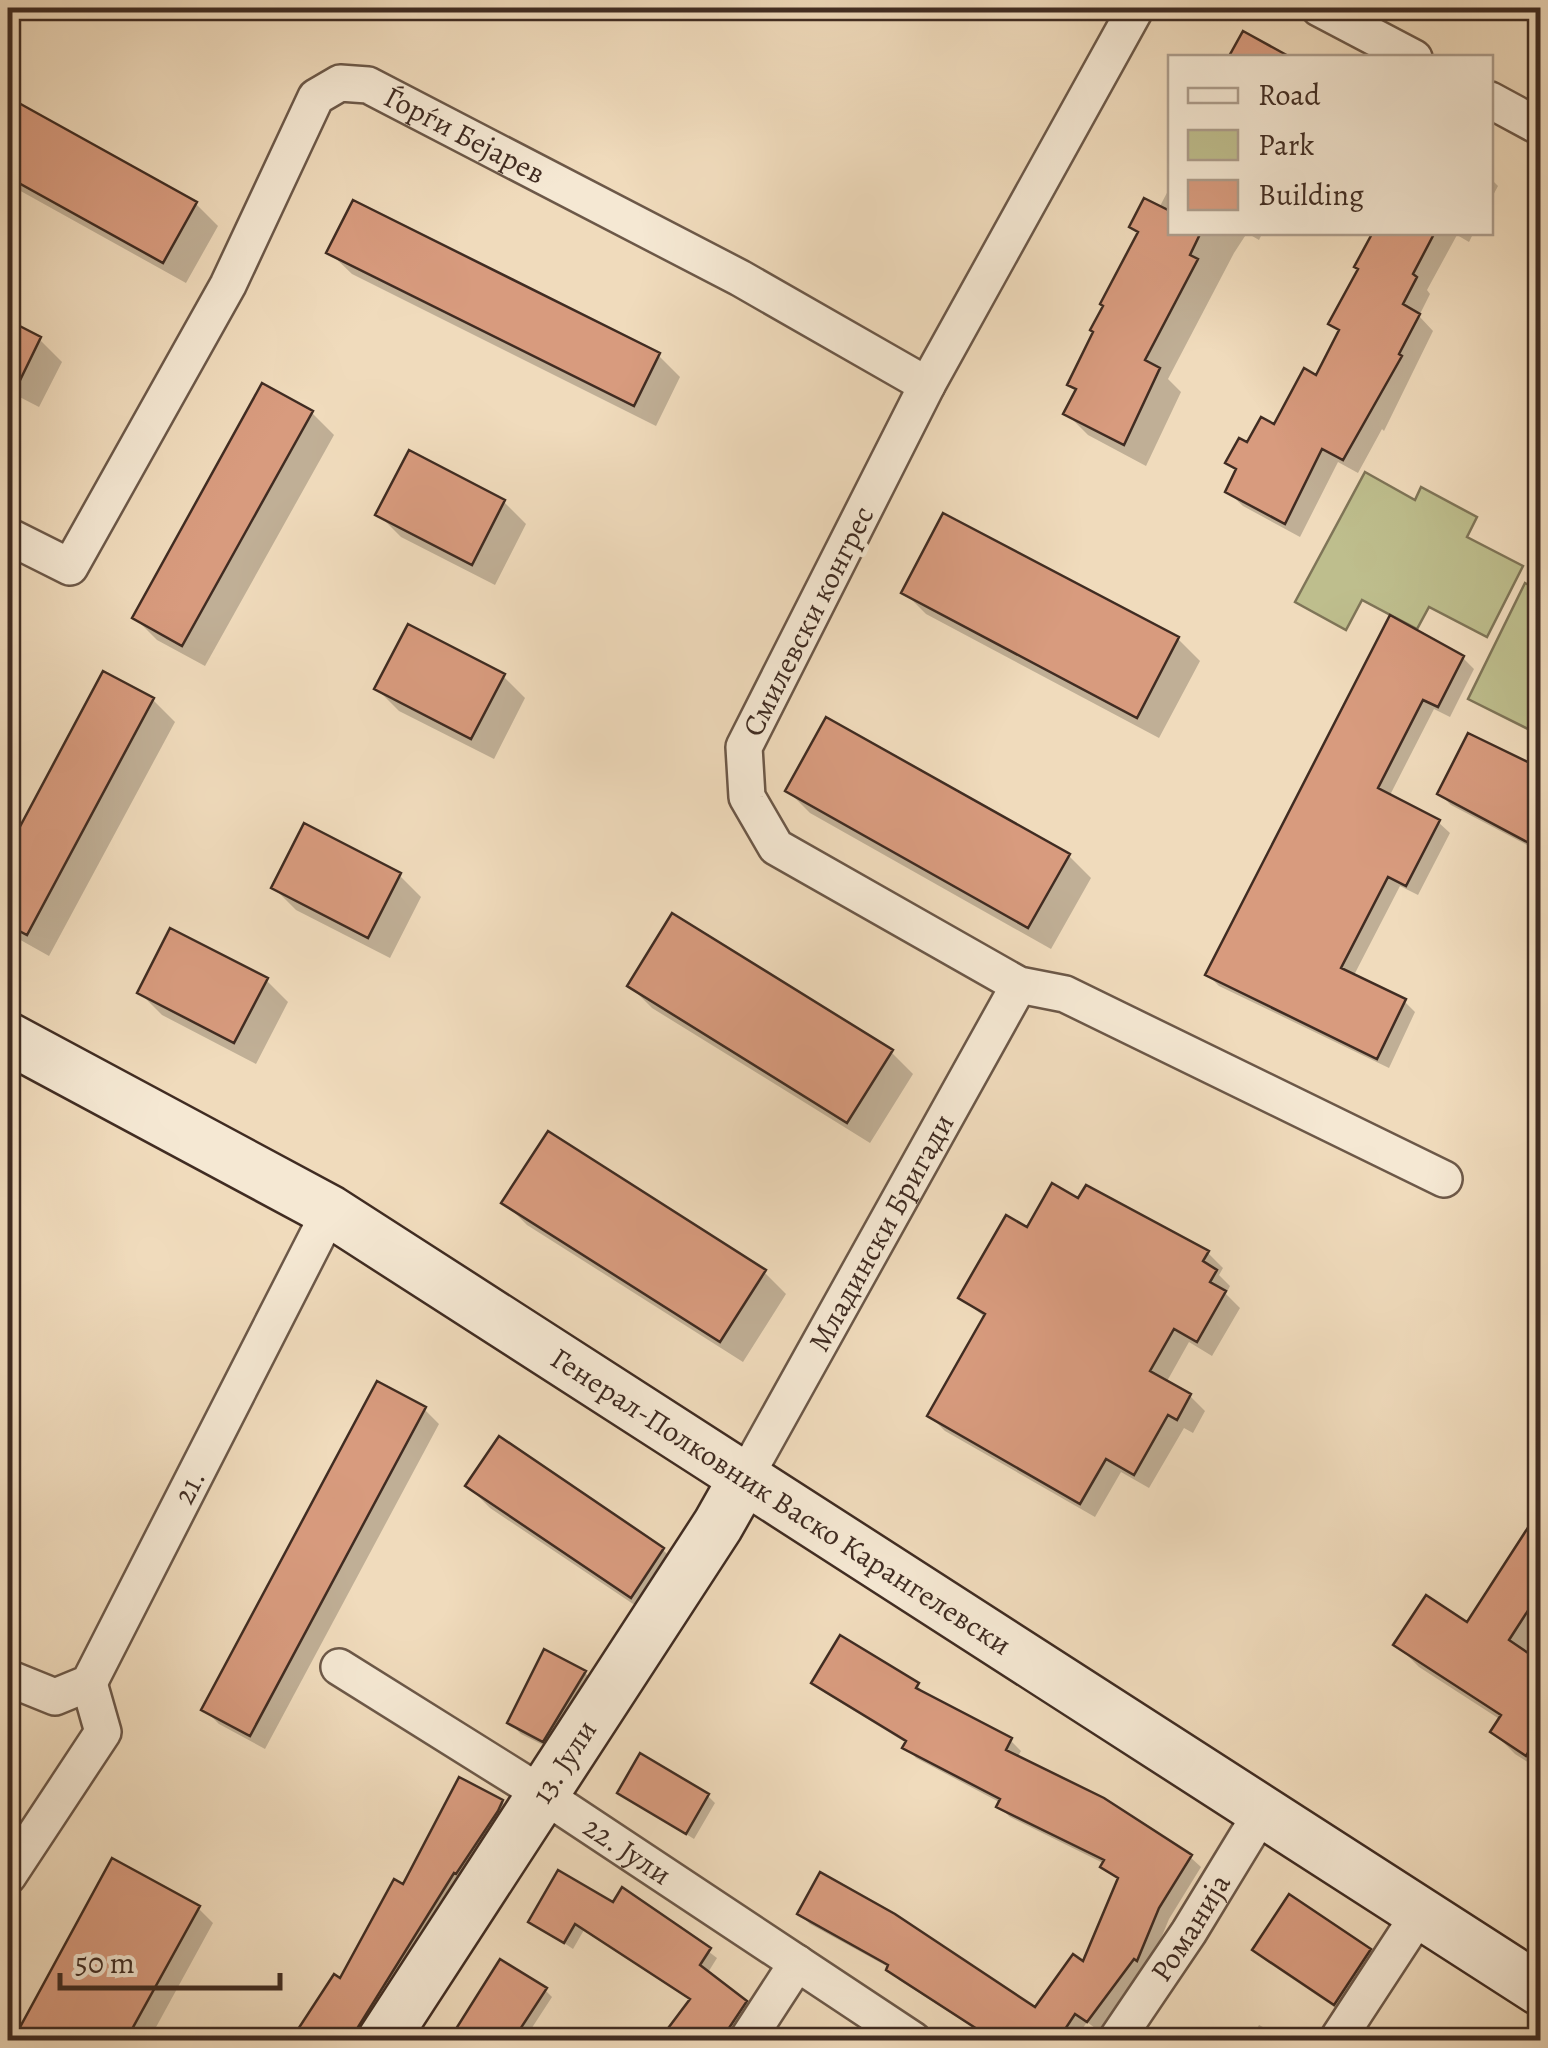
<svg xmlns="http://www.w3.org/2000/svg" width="1548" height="2048" font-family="Alegreya,serif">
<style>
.green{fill:#bebe8d;stroke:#7f7558;stroke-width:2.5}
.shadow{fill:#0003}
.building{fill:#d89b7e;stroke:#402c22;stroke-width:2.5}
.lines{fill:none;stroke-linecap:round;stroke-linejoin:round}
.street-casing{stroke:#6c5848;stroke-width:40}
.secondary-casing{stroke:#402c22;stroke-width:55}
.street{stroke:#f5e8d3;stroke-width:35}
.secondary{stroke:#f5e8d3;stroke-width:50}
.labels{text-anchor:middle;stroke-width:9;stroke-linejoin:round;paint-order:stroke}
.street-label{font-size:30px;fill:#402c22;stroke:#f5e8d3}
</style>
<rect width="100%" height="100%" fill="#f0dbbc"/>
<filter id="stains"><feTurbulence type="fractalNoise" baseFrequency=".002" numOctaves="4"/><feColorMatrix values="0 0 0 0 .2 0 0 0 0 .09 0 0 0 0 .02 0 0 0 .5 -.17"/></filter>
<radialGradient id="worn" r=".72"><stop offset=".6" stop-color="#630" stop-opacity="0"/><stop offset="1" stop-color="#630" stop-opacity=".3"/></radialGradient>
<!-- green -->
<path class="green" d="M 1365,472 L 1415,500 L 1421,487 L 1477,517 L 1467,537 L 1523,566 L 1487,637 L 1429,607 L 1417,629 L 1362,600 L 1346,630 L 1295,602 Z
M 1525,583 L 1540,591 L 1540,735 L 1468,699 Z"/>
<!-- shadow -->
<path class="shadow" d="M 8,100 L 196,204 L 218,226 L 186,283 L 8,184 Z
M 1490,178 L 1498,186 L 1490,201 Z
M 1170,187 L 1170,232 L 1263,232 L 1259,240 L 1247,233 L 1234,253 L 1168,379 L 1181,392 L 1146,466 L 1088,435 L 1066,413 L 1077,392 L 1070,384 L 1140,234 L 1132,226 L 1159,208 Z
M 1377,232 L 1474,232 L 1469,242 L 1457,235 L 1427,290 L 1430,294 L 1419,316 L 1433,331 L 1384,431 L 1382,429 L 1358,473 L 1338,462 L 1300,537 L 1243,506 L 1228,492 L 1238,472 L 1228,463 L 1276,427 L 1316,378 L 1341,333 L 1331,324 Z
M 329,252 L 658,355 L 680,377 L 656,426 L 352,274 Z
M 8,323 L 40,340 L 62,362 L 39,407 L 8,391 Z
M 312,413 L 334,435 L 205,666 L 157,640 L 135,618 Z
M 504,502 L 526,524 L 495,585 L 401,537 L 379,515 Z
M 944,516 L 1178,639 L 1200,661 L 1159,738 L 926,614 L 904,592 Z
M 1391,618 L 1463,658 L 1474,669 L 1450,717 L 1434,709 L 1389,797 L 1438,822 L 1450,833 L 1418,895 L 1400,886 L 1353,977 L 1404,1001 L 1415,1012 L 1389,1068 L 1219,986 L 1208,975 Z
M 104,674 L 153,700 L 175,722 L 49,956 L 8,933 L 8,854 Z
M 503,676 L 525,698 L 494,759 L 399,711 L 377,689 Z
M 1470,736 L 1540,773 L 1540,852 L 1451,805 L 1440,794 Z
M 788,791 L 1069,856 L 1091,878 L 1051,949 L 810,813 Z
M 399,875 L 421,897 L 390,958 L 296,910 L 274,888 Z
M 266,980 L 288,1002 L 256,1064 L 162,1015 L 140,993 Z
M 630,986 L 891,1052 L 913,1074 L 870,1143 L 652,1008 Z
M 1087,1188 L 1208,1253 L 1223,1268 L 1219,1275 L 1230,1286 L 1226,1294 L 1240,1308 L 1212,1356 L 1189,1342 L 1166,1383 L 1190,1396 L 1205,1411 L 1193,1433 L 1184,1428 L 1149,1488 L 1121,1472 L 1095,1517 L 945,1431 L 930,1416 L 986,1318 L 961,1298 L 1028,1230 L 1079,1201 Z
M 505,1203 L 764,1272 L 786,1294 L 743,1362 L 527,1225 Z
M 424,1409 L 439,1424 L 265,1749 L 219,1724 L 204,1709 Z
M 500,1440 L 663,1550 L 685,1572 L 654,1618 L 490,1508 L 468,1486 Z
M 1540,1513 L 1540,1647 L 1533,1659 L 1540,1664 L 1540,1770 L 1515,1754 L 1493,1732 L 1501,1720 L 1419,1667 L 1397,1645 L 1468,1625 Z
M 585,1673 L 596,1684 L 555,1751 L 521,1734 L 510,1723 Z
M 814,1682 L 917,1685 L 928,1697 L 1010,1740 L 1021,1751 L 1017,1758 L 1190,1857 L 1201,1867 L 1169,1919 L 1148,1970 L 1145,1968 L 1099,2031 L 1087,2022 L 1075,2040 L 993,2040 L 899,1980 L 890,1968 L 810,1924 L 800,1914 L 1036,2010 L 1084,1965 L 1120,1881 L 1103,1867 L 1105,1864 L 1010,1817 L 999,1807 L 1001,1803 L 916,1758 L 906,1747 L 908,1744 L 825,1693 Z
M 620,1793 L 708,1796 L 715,1803 L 694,1839 Z
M 502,1802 L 513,1813 L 367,2040 L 296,2040 L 335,1977 L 341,1981 Z
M 113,1861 L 198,1908 L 213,1923 L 149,2040 L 16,2040 Z
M 614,1906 L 660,1915 L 717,1958 L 707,1974 L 753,2010 L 733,2040 L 717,2040 L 712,2037 L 710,2040 L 662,2040 L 692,2000 L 584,1930 L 573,1949 L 531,1921 Z
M 1255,1950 L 1369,1951 L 1380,1962 L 1346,2015 L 1266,1961 Z
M 545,1990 L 552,1997 L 524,2040 L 450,2040 L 465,2020 Z
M 1259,2025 L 1288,2040 L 1251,2040 Z"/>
<!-- building -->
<path class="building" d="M 1243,31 L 1292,58 L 1228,58 Z
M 8,97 L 197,202 L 163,263 L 8,177 Z
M 1144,198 L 1170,211 L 1170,232 L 1201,232 L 1190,255 L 1198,259 L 1145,360 L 1160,368 L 1124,445 L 1063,414 L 1076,389 L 1067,385 L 1093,332 L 1090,330 L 1103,306 L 1100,304 L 1138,232 L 1129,227 Z
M 353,200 L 660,353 L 634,406 L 326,253 Z
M 1373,232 L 1435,232 L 1413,274 L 1417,277 L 1403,304 L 1420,314 L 1399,354 L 1402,356 L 1343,460 L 1322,449 L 1285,524 L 1225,492 L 1236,469 L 1225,463 L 1239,438 L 1247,442 L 1261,417 L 1274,424 L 1304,368 L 1316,375 L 1339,330 L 1328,324 L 1358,269 L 1354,267 Z
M 8,320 L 41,337 L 8,405 Z
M 262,383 L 313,411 L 182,646 L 132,618 Z
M 409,450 L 505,500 L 472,565 L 375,515 Z
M 943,513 L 1179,637 L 1137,718 L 901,593 Z
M 1390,615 L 1464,656 L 1438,707 L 1423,700 L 1378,788 L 1440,820 L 1406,886 L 1388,877 L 1341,968 L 1406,999 L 1377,1059 L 1205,975 Z
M 408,624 L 505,674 L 471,739 L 374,689 Z
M 103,671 L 154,698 L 27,935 L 8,925 L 8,849 Z
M 826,717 L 1070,854 L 1028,928 L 785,791 Z
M 1468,733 L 1540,768 L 1540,849 L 1437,794 Z
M 304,823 L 401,873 L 368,938 L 271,888 Z
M 672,913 L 893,1050 L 847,1123 L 627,986 Z
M 170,928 L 268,978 L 234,1043 L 137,993 Z
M 548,1131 L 766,1270 L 720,1342 L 501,1203 Z
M 1052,1183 L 1078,1198 L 1086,1185 L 1209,1251 L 1203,1261 L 1217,1270 L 1210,1282 L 1226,1291 L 1197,1342 L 1174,1329 L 1150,1371 L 1191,1394 L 1177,1420 L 1168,1415 L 1134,1475 L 1106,1459 L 1080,1504 L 927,1416 L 985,1314 L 958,1298 L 1006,1215 L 1027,1227 Z
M 377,1381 L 426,1407 L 250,1736 L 201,1710 Z
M 499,1436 L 664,1548 L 631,1598 L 465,1486 Z
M 1540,1509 L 1540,1592 L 1509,1640 L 1540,1661 L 1540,1733 L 1526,1756 L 1490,1732 L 1501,1715 L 1393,1645 L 1426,1595 L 1467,1622 Z
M 840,1635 L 919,1683 L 916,1688 L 1012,1738 L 1006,1750 L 1104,1798 L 1192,1855 L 1159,1908 L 1137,1961 L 1134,1959 L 1087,2022 L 1075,2014 L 1058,2040 L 994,2040 L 886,1970 L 888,1965 L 797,1914 L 820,1872 L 895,1914 L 1035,2007 L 1073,1954 L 1083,1961 L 1118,1878 L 1100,1867 L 1104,1860 L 996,1807 L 1000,1799 L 902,1748 L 906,1741 L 811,1683 Z
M 544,1649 L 586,1671 L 543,1742 L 507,1723 Z
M 640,1753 L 709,1794 L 686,1834 L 617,1793 Z
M 459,1777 L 503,1800 L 498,1811 L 456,1874 L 454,1873 L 350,2040 L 291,2040 L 334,1974 L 340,1978 L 394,1879 L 403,1884 Z
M 112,1858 L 200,1906 L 126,2040 L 13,2040 Z
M 558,1870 L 613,1902 L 622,1887 L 711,1948 L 700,1965 L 747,2001 L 721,2040 L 716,2040 L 704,2031 L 697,2040 L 687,2040 L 669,2027 L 690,1999 L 575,1924 L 564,1943 L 528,1922 Z
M 1289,1894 L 1371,1949 L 1334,2005 L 1252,1950 Z
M 500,1959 L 547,1988 L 513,2040 L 449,2040 Z"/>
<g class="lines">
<!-- street casing -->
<g class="street-casing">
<g id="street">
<path d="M 1136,8 L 927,385 L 744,747 L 747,797 L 776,847 L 1019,985 L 1065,994 L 1444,1179"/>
<path d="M 1319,8 L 1414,58"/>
<path d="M 1490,100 L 1540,127"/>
<path id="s1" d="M 8,536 L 70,567 L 228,285 L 316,97 L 340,83 L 368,85 L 740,278 L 927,385"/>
<path id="s2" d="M 744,1479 L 1019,985"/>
<path id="s3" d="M 339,1667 L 542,1794 L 913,2040"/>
<path id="s4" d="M 8,1678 L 55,1697 L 89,1683 L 330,1211"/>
<path d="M 8,1876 L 103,1732 L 89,1683"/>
<path d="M 747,2040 L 797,1963"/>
<path id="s5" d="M 1116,2040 L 1189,1932 L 1262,1812"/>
<path d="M 1337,2040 L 1420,1913"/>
</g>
</g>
<!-- secondary casing -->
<g class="secondary-casing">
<g id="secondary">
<path id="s6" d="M 8,1038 L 330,1211 L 1540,1990"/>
<path id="s7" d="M 383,2040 L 718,1525 L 744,1479"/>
</g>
</g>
<!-- street -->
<use href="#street" class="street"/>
<!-- secondary -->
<use href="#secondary" class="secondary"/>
</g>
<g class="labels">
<!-- street labels -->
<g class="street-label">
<text dy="10" stroke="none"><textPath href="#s1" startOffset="765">Ѓорѓи Бејарев</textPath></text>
<text transform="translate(808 621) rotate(-63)" y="10">Смилевски конгрес</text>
<text dy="10" stroke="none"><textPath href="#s2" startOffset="282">Младински Бригади</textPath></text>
<text dy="10" stroke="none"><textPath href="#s4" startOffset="308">21.</textPath></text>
<text dy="10" stroke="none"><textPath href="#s6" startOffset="902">Генерал-Полковник Васко Карангелевски</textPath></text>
<text dy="10" stroke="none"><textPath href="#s7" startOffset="332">13. Јули</textPath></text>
<text dy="10" stroke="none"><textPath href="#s3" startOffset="342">22. Јули</textPath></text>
<text dy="10" stroke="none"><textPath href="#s5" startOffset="135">Романија</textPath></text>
</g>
</g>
<!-- margin -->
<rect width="1548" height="2048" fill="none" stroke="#f0dbbc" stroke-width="40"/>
<rect x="10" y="10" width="1528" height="2028" fill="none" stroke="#402c22" stroke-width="5"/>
<rect x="20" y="20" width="1508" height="2008" fill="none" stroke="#402c22" stroke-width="2.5"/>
<!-- legend -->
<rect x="1168" y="55" width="325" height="180" fill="#f5e8d3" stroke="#ad9d8c" stroke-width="2.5"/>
<rect x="1188" y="88" width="50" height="15" fill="#f5e8d3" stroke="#ad9d8c" stroke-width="2.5"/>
<text x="1258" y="105" font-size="30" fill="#402c22">Road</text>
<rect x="1188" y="130" width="50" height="30" fill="#bebe8d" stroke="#ad9d8c" stroke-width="2.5"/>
<text x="1258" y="155" font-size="30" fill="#402c22">Park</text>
<rect x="1188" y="180" width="50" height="30" fill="#d89b7e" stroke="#ad9d8c" stroke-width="2.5"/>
<text x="1258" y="205" font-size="30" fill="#402c22">Building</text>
<!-- scale -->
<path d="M60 1973v15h220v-15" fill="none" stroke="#402c22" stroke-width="5"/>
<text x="75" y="1973" font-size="30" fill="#402c22" stroke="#f5e8d3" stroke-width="8" paint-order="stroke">50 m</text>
<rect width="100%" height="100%" filter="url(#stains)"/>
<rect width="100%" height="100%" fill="url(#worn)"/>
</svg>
